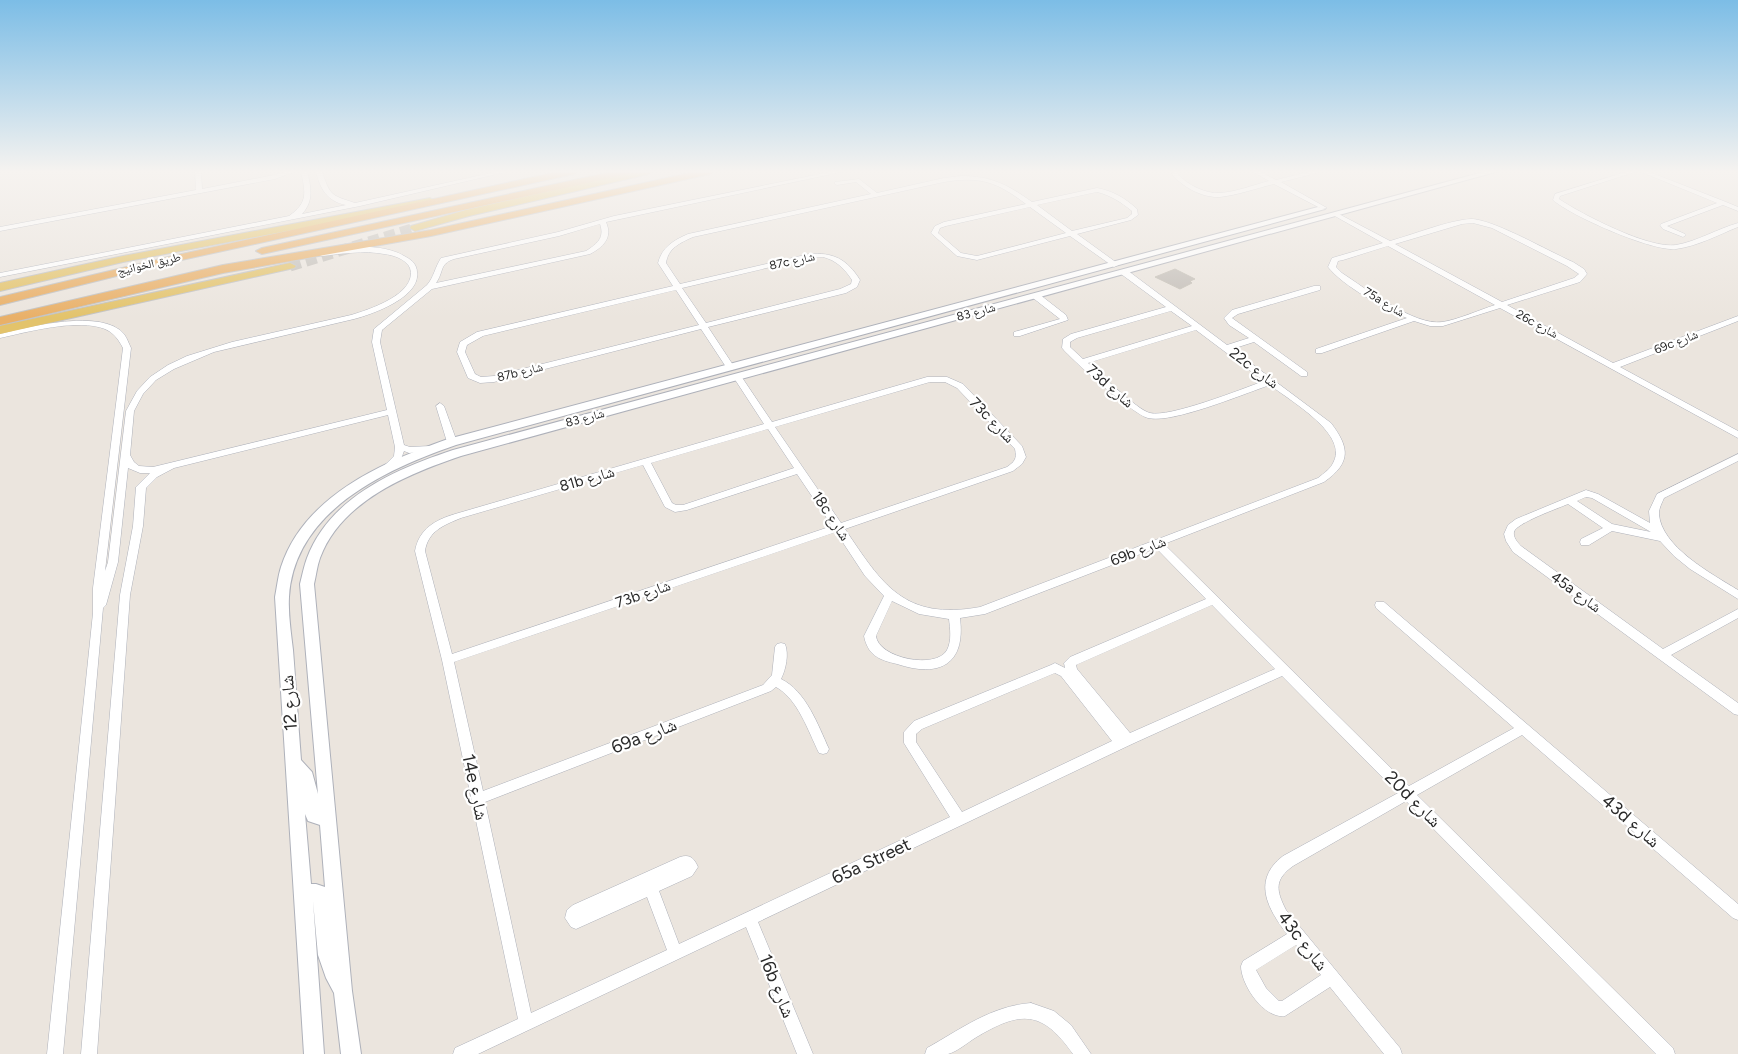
<svg xmlns="http://www.w3.org/2000/svg" width="1738" height="1054" font-family="Figtree,'Noto Naskh Arabic',sans-serif">
<style>
.building{fill:#c4bfb9;stroke:#c6c1b8}
.lines{fill:none;stroke-linecap:round;stroke-linejoin:round}
.primary-tunnel{stroke:#c4c0ba;stroke-width:11;stroke-dasharray:11 5.5;stroke-linecap:butt}
.minor-casing{stroke:#aeb1ba;stroke-width:1}
.tertiary-casing{stroke:#aeb1ba;stroke-width:2}
.primary-casing{stroke:#c3c3c3;stroke-width:2}
.trunk-casing{stroke:#c3c3c3;stroke-width:2}
.minor{fill:#fff;fill-rule:evenodd}
.tertiary{fill:#fff;fill-rule:evenodd}
.primary{fill:#e3c36b;fill-rule:evenodd}
.trunk{fill:#e9b068;fill-rule:evenodd}
.labels{text-anchor:middle;stroke-width:4.5;stroke-linejoin:round;paint-order:stroke}
.far-street-label{font-size:12px;fill:#2a2a2a;stroke:#fff}
.street-label{font-size:15px;fill:#2a2a2a;stroke:#fff}
.near-street-label{font-size:18px;fill:#2a2a2a;stroke:#fff}
</style>
<rect width="100%" height="100%" fill="#ebe5de"/>
<!-- building -->
<path class="building" d="M 1175,269 L 1195,279 L 1190,281 L 1192,283 L 1180,289 L 1155,277 Z"/>
<g class="lines">
<!-- primary-tunnel -->
<path class="primary-tunnel" d="M 290,266 L 415,228"/>
<!-- minor casing -->
<g class="minor-casing">
<path id="minor" d="M 195,171 L 201,171 L 202,189 L 274,175 L 288,171 L 296,171 L 275,179 L 0,231 L 0,227 L 196,190 Z
M 301,171 L 307,171 C 311,187 314,201 302,214 L 346,205 C 327,201 320,189 316,171 L 322,171 C 330,196 331,195 355,203 L 500,171 L 510,171 L 360,206 L 0,277 L 0,273 L 289,216 C 309,202 305,192 301,171 Z
M 835,171 L 846,171 L 606,222 C 613,238 603,247 590,254 L 432,289 L 382,330 L 380,342 L 404,445 L 410,447 L 430,446 L 433,447 L 435,449 L 433,451 L 409,453 L 404,451 L 401,459 L 393,467 L 387,467 L 385,465 L 394,456 L 395,447 L 388,415 L 174,468 L 157,477 L 146,488 L 143,526 L 130,595 L 97,1054 L 81,1054 L 120,595 L 133,526 L 136,487 L 150,473 L 140,473 L 128,468 L 118,562 L 106,605 L 103,608 L 63,1054 L 47,1054 L 93,613 L 93,588 L 123,348 C 118,339 114,333 105,329 C 78,318 27,332 0,338 L 0,334 C 28,327 102,308 124,334 C 127,338 129,344 131,348 L 105,571 L 108,562 L 126,411 L 137,391 L 150,377 L 168,365 L 187,356 L 232,342 L 351,315 C 368,310 418,294 410,268 C 406,259 393,255 384,254 C 363,250 342,254 322,256 L 318,254 L 320,253 C 346,247 382,242 406,257 C 412,260 417,265 417,272 C 421,297 373,314 354,319 L 214,352 L 174,369 L 156,380 L 143,394 L 134,411 L 130,455 L 134,462 L 139,466 L 153,467 L 387,410 L 372,342 L 374,329 L 427,285 C 434,277 435,267 441,258 L 558,232 L 614,216 ZM 600,224 C 605,238 597,244 586,251 L 436,283 C 444,272 439,264 454,259 L 559,236 Z
M 1174,171 L 1180,171 L 1178,174 C 1187,185 1206,194 1220,193 C 1236,192 1253,185 1269,181 L 1252,171 L 1259,171 L 1276,180 L 1312,171 L 1322,171 L 1321,172 L 1281,182 L 1327,208 L 1322,209 L 1274,184 C 1257,188 1238,195 1220,197 C 1203,198 1182,187 1172,174 Z
M 1629,171 L 1638,171 L 1560,196 L 1559,199 C 1583,215 1649,249 1676,245 C 1698,241 1717,229 1738,223 L 1738,227 C 1718,235 1698,246 1676,249 C 1653,252 1571,216 1553,200 L 1555,194 Z
M 1639,171 L 1647,171 L 1726,202 L 1738,207 L 1738,211 L 1723,205 L 1667,226 L 1685,234 L 1686,235 L 1683,237 L 1663,229 L 1660,225 L 1661,224 L 1717,203 Z
M 961,176 C 992,176 1008,185 1032,202 L 1097,188 C 1113,191 1125,198 1137,209 L 1138,215 L 1131,220 L 1077,234 L 1117,263 L 1118,265 L 1114,267 L 1070,236 L 977,260 L 957,256 L 932,234 L 931,233 L 935,226 L 944,222 L 1026,204 C 997,182 981,176 944,182 L 693,237 C 680,243 668,248 666,263 L 680,284 L 809,254 C 833,252 847,259 860,280 L 857,287 L 846,293 L 708,327 L 735,368 L 731,370 L 728,370 L 701,329 L 494,382 L 480,383 L 468,378 L 457,352 L 460,342 L 477,332 L 673,286 L 658,263 C 662,247 674,240 688,234 L 871,194 L 856,182 L 837,185 L 835,184 L 835,182 L 859,179 L 877,193 L 944,178 ZM 1097,192 C 1110,195 1121,202 1132,211 L 1132,214 L 1127,218 L 1072,231 L 1037,205 ZM 1030,207 L 1066,233 L 977,256 L 961,253 L 938,233 L 940,228 L 946,226 ZM 823,257 C 836,260 845,269 852,280 L 851,284 L 840,289 L 706,323 L 682,288 L 809,258 ZM 676,290 L 699,325 L 494,376 L 481,377 L 475,374 L 465,352 L 467,345 L 483,336 Z
M 1333,213 L 1337,213 L 1390,241 C 1412,235 1449,220 1471,219 C 1493,219 1550,252 1573,262 L 1584,269 L 1587,274 L 1580,282 L 1507,305 L 1613,363 L 1738,316 L 1738,321 L 1620,367 L 1738,431 L 1738,438 L 1500,308 L 1443,326 L 1430,326 L 1414,321 L 1322,353 L 1316,353 L 1316,349 L 1407,318 C 1385,309 1343,286 1328,267 L 1332,258 L 1383,243 L 1333,215 ZM 1473,223 L 1492,228 L 1567,266 L 1579,274 L 1574,278 L 1502,302 L 1395,244 L 1462,224 ZM 1388,246 L 1495,305 C 1479,310 1457,320 1442,322 C 1414,326 1365,288 1342,273 L 1336,267 L 1338,261 L 1343,260 Z
M 1121,270 L 1127,270 L 1227,345 L 1249,338 L 1229,325 L 1224,318 L 1232,310 L 1314,286 L 1320,286 L 1320,290 L 1238,314 L 1232,318 L 1307,372 L 1307,376 L 1301,376 L 1254,342 L 1232,349 L 1331,423 C 1350,448 1351,463 1324,482 L 1164,544 L 1409,786 L 1514,728 L 1376,608 L 1375,605 L 1376,602 L 1384,602 L 1738,904 L 1738,920 L 1733,918 L 1522,735 L 1417,795 L 1673,1048 L 1675,1054 L 1656,1054 L 1406,801 L 1293,866 C 1274,880 1276,890 1286,910 L 1400,1048 L 1402,1054 L 1384,1054 L 1330,987 L 1285,1016 C 1264,1019 1241,985 1241,966 L 1243,961 L 1287,934 C 1267,908 1252,880 1283,856 L 1398,793 L 1282,676 L 1132,744 L 758,922 L 813,1054 L 797,1054 L 746,927 L 478,1054 L 453,1054 L 455,1048 L 518,1019 L 442,660 L 415,551 C 419,529 435,520 455,514 L 764,424 L 734,378 L 738,375 L 741,376 L 772,422 L 927,377 L 947,377 L 963,384 L 1022,446 L 1026,457 L 1022,464 L 1013,471 L 845,529 C 882,584 904,621 980,607 L 1318,478 C 1324,473 1331,469 1334,461 C 1347,433 1289,400 1270,385 C 1243,394 1172,424 1148,418 C 1134,415 1073,361 1062,348 L 1063,339 L 1071,334 L 1166,307 L 1121,274 ZM 1171,311 L 1192,326 L 1083,359 L 1070,347 L 1070,342 L 1077,338 ZM 1196,330 L 1264,381 C 1242,389 1169,418 1150,413 C 1137,410 1100,373 1088,363 ZM 930,382 L 945,382 L 957,388 L 1015,449 C 1017,459 1015,461 1007,467 L 841,523 L 775,427 ZM 768,429 L 794,468 L 683,505 L 676,505 L 672,503 L 651,463 ZM 643,465 L 665,507 L 675,512 L 687,510 L 797,474 L 832,526 L 452,654 L 425,551 C 428,531 444,525 461,518 ZM 836,532 L 865,576 L 884,596 L 864,636 C 865,642 868,649 872,653 C 879,660 889,662 897,664 C 939,678 966,665 960,618 L 985,614 L 1156,548 L 1206,599 L 1070,657 L 1064,663 L 1065,668 L 1055,663 L 1051,665 L 914,721 L 904,732 L 904,743 L 950,817 L 679,944 L 659,891 L 692,876 L 698,867 C 694,858 690,854 680,857 L 573,905 L 567,910 L 565,918 L 571,927 L 576,929 L 647,897 L 667,950 L 531,1013 L 485,802 L 771,691 L 776,687 C 798,699 808,731 819,753 L 823,754 L 827,753 L 829,749 C 818,725 806,691 781,679 C 786,669 789,654 785,644 L 781,643 L 777,644 L 775,647 L 772,675 L 763,685 L 483,791 L 454,662 ZM 892,601 L 919,614 L 949,619 C 950,629 952,640 947,650 C 936,670 878,658 876,636 ZM 1212,605 L 1275,669 L 1130,733 L 1077,669 L 1076,665 ZM 1055,673 L 1061,676 L 1112,741 L 962,812 L 916,742 L 916,734 L 922,729 ZM 1296,945 L 1321,975 L 1282,1001 L 1279,1001 L 1266,988 L 1256,970 Z
M 1033,294 L 1039,294 L 1066,315 L 1068,320 L 1020,336 L 1014,336 L 1014,332 L 1060,319 L 1033,298 Z
M 440,403 L 444,406 L 457,442 L 455,444 L 452,445 L 447,442 L 436,406 Z
M 1738,454 L 1738,461 L 1664,498 C 1662,503 1659,508 1659,513 C 1660,546 1712,574 1738,590 L 1738,599 L 1690,569 L 1674,556 L 1660,541 L 1612,531 L 1589,545 L 1581,545 L 1580,542 L 1581,539 L 1603,528 L 1568,504 C 1559,508 1516,523 1514,532 C 1513,537 1517,542 1521,546 L 1663,649 L 1738,609 L 1738,618 L 1671,655 L 1738,703 L 1738,715 L 1734,714 L 1513,552 L 1506,541 L 1504,534 L 1508,525 L 1516,519 L 1586,490 L 1598,494 L 1650,523 L 1649,511 L 1657,494 ZM 1586,497 L 1592,498 L 1651,532 L 1612,524 L 1577,501 Z
M 1031,1003 L 1054,1011 L 1071,1025 L 1091,1054 L 1073,1054 C 1042,1010 1021,1010 975,1038 C 967,1043 958,1051 948,1054 C 942,1054 932,1054 925,1054 L 927,1048 C 961,1029 991,1006 1031,1003 Z"/>
</g>
<!-- tertiary casing -->
<g class="tertiary-casing">
<path id="tertiary" d="M 1487,171 L 1499,171 L 461,456 C 408,474 341,501 320,558 C 317,566 316,576 314,584 L 352,991 L 361,1054 L 341,1054 L 334,993 L 326,978 L 318,955 L 313,901 L 324,1054 L 304,1054 L 275,597 C 277,587 278,576 281,567 C 304,496 383,462 448,439 L 1318,207 L 1325,209 L 456,445 C 386,469 294,511 289,597 C 288,614 291,633 293,650 C 296,687 298,723 301,760 L 312,772 L 318,794 L 300,584 C 302,576 304,566 307,558 C 330,497 396,469 453,450 ZM 305,814 L 308,821 L 320,825 L 325,887 L 316,884 L 311,884 Z"/>
</g>
<!-- primary casing -->
<g class="primary-casing">
<path id="primary" d="M 637,171 L 654,171 L 649,174 L 469,216 L 415,231 L 410,228 L 411,226 L 466,210 Z
M 430,198 L 435,201 L 434,203 L 123,262 L 0,291 L 0,283 L 123,256 Z
M 290,263 L 296,266 L 294,268 L 0,334 L 0,326 Z"/>
</g>
<!-- trunk casing -->
<g class="trunk-casing">
<path id="trunk" d="M 561,171 L 579,171 L 574,174 L 177,261 L 0,305 L 0,297 L 177,255 Z
M 615,171 L 633,171 L 628,174 L 262,254 L 256,251 L 262,248 Z
M 698,171 L 715,171 L 710,174 L 431,236 L 223,273 L 0,325 L 0,317 L 223,265 L 431,230 Z"/>
</g>
<!-- minor -->
<use href="#minor" class="minor"/>
<!-- tertiary -->
<use href="#tertiary" class="tertiary"/>
<!-- primary -->
<use href="#primary" class="primary"/>
<!-- trunk -->
<use href="#trunk" class="trunk"/>
</g>
<!-- sky -->
<linearGradient id="sky" x2="0" y2="1"><stop stop-color="#7cbde6"/><stop offset="0.54" stop-color="#f6f3f0"/><stop offset="1" stop-color="#f6f3f0" stop-opacity="0"/></linearGradient>
<rect width="1738" height="318" fill="url(#sky)"/>
<g class="labels">
<!-- far-street labels -->
<g class="far-street-label">
<text transform="translate(792 261) rotate(-12)" y="4">87c شارع</text>
<text transform="translate(149 264) rotate(-13)" y="4">طريق الخوانيج</text>
<text transform="translate(1384 302) rotate(31)" y="4">75a شارع</text>
<text transform="translate(976 312) rotate(-15)" y="4">شارع 83</text>
<text transform="translate(1537 324) rotate(29)" y="4">26c شارع</text>
<text transform="translate(1676 342) rotate(-21)" y="4">69c شارع</text>
<text transform="translate(520 372) rotate(-14)" y="4">87b شارع</text>
<text transform="translate(585 418) rotate(-15)" y="4">شارع 83</text>
</g>
<!-- street labels -->
<g class="street-label">
<text transform="translate(1254 368) rotate(37)" y="5">22c شارع</text>
<text transform="translate(1110 386) rotate(41)" y="5">73d شارع</text>
<text transform="translate(992 420) rotate(46)" y="5">73c شارع</text>
<text transform="translate(587 479) rotate(-16)" y="5">81b شارع</text>
<text transform="translate(831 516) rotate(56)" y="5">18c شارع</text>
<text transform="translate(1138 551) rotate(-21)" y="5">69b شارع</text>
<text transform="translate(1576 592) rotate(36)" y="5">45a شارع</text>
<text transform="translate(643 594) rotate(-19)" y="5">73b شارع</text>
</g>
<!-- near-street labels -->
<g class="near-street-label">
<text transform="translate(289 703) rotate(-94)" y="6">شارع 12</text>
<text transform="translate(644 736) rotate(-21)" y="6">69a شارع</text>
<text transform="translate(475 787) rotate(78)" y="6">14e شارع</text>
<text transform="translate(1413 799) rotate(45)" y="6">20d شارع</text>
<text transform="translate(1631 821) rotate(41)" y="6">43d شارع</text>
<text transform="translate(871 861) rotate(-25)" y="6">65a Street</text>
<text transform="translate(1303 941) rotate(52)" y="6">43c شارع</text>
<text transform="translate(777 986) rotate(68)" y="6">16b شارع</text>
</g>
</g>
</svg>
